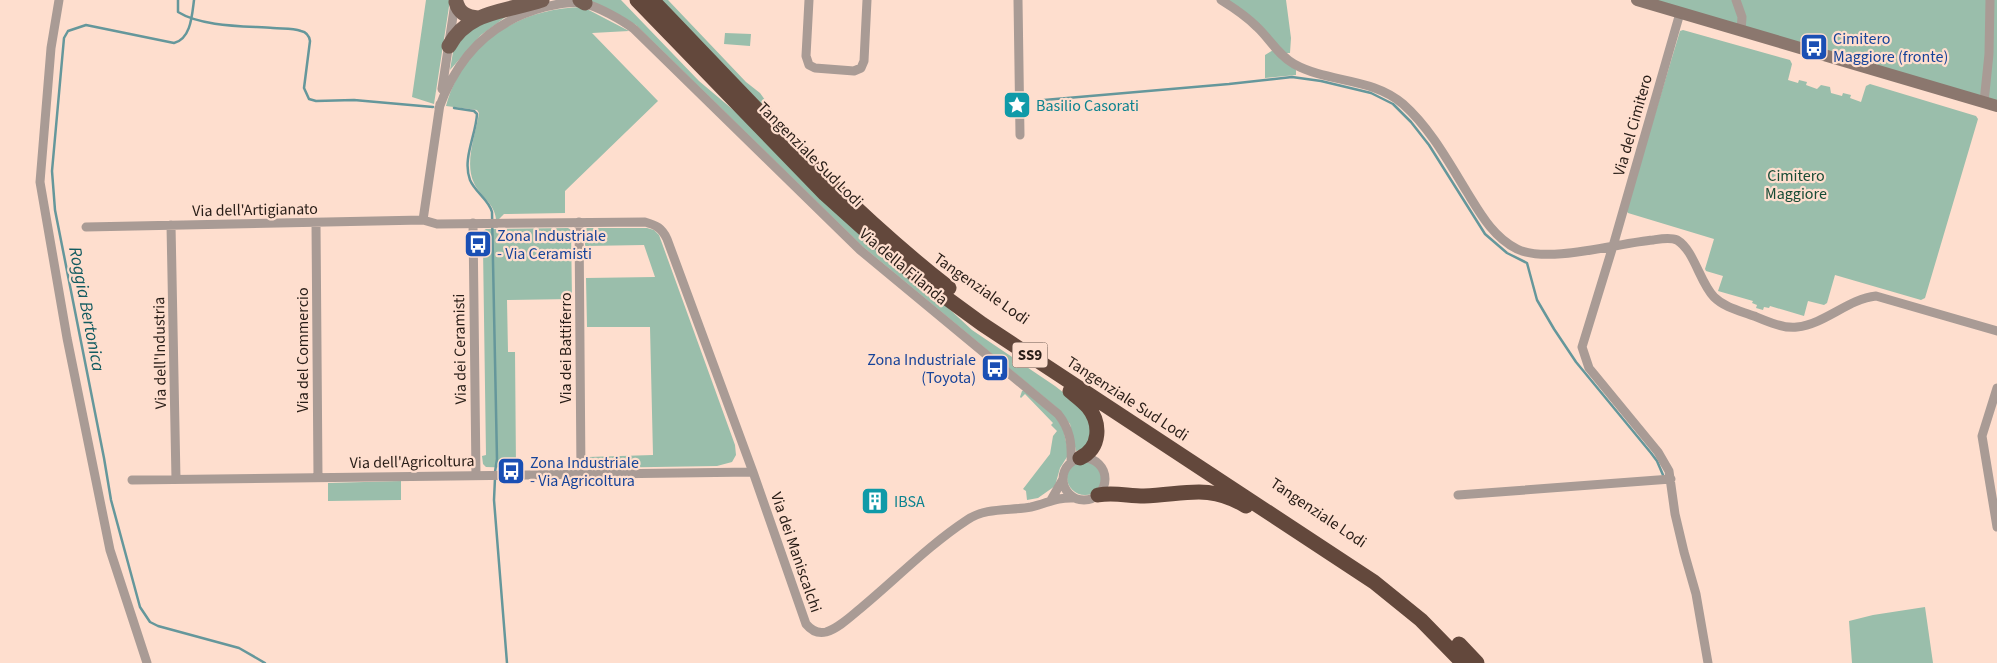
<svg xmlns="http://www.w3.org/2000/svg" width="1997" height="663" font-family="'Source Sans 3',sans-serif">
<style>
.green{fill:#9abeab}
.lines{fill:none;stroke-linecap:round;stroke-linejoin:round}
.stream{stroke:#65979b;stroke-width:2.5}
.street{stroke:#a99b95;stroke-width:9}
.secondary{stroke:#8b776e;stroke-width:12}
.primary{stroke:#755e53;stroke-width:15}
.highway{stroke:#63483c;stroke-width:15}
.labels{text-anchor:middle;stroke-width:4.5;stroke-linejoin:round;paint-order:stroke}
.shield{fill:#fedece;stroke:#68574e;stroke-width:1}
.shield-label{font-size:15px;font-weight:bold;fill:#281d17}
.transit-label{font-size:16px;fill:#164399;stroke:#fedece;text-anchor:start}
.culture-label{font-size:16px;fill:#0d838f;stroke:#fedece;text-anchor:start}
.street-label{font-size:16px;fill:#281d17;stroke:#fedece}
.park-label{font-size:16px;fill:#174b35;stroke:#fedece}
.water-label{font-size:18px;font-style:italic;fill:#125b60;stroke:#fedece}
</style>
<rect width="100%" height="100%" fill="#fedece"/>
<!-- green -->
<path class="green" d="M 426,0 L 450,0 L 434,104 L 412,97 Z
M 587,0 L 621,0 L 699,81 L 744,119 L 972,330 L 1055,386 L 1082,407 L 1094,432 L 1085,449 L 1076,451 L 1070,424 L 1056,407 L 862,246 L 636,25 Z
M 661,0 L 668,0 L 746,82 L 760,93 L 773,111 L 770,113 Z
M 1227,0 L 1286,0 L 1291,38 L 1290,53 L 1285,53 Z
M 1652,0 L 1997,0 L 1997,101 Z
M 583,7 L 629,31 L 592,33 L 658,101 L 565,191 L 565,213 L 504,214 L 499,219 L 496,219 C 495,204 480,196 474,183 C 464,162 476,134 479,113 L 477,110 L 446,106 C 463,42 520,8 583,7 Z
M 507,16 L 481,35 L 450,70 L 453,52 L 472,25 Z
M 1683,30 L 1790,60 L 1792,64 L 1788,80 L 1798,83 L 1799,80 L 1807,82 L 1806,85 L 1817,89 L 1821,85 L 1830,87 L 1831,93 L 1842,96 L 1843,93 L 1851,95 L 1850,98 L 1861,102 L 1866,86 L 1870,84 L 1976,116 L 1978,119 L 1925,298 L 1921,300 L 1835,275 L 1827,303 L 1824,305 L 1808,301 L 1804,316 L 1770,306 L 1769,308 L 1764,307 L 1763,310 L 1756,308 L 1757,305 L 1752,303 L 1753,301 L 1718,291 L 1723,276 L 1706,271 L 1705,269 L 1714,239 L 1628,213 L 1626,210 L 1680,31 Z
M 725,33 L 751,34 L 750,46 L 724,44 Z
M 1273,50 L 1296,70 L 1296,75 L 1265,78 L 1265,55 Z
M 568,228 L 571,230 L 572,299 L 507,300 L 508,352 L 515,352 L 516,468 L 486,467 L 483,464 L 482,456 L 486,455 L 483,248 L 479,247 L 480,233 L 486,229 Z
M 587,228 L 647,228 L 654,230 L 659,235 L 735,445 L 736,455 L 732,462 L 717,466 L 593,468 L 589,464 L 588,457 L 653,455 L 650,327 L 587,327 L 586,278 L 655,277 L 644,245 L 585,246 L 585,230 Z
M 1025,390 L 1056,417 L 1063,428 L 1067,446 L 1067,457 L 1060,468 L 1055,486 L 1038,498 L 1027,500 L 1026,491 L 1023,489 L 1050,454 L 1053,436 L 1057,431 L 1051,425 L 1053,423 L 1025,394 L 1021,398 L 1020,397 L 1022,391 Z
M1067 477a18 18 0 1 1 36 0a18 18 0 1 1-36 0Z
M 401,481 L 401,500 L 328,501 L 328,483 Z
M 1925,607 L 1933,663 L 1852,663 L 1849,621 L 1873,615 Z"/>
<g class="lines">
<!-- stream -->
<path class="stream" d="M 178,0 L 178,12 C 202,27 246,26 273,28 C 282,29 292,28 301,31 C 306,32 309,35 310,41 L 304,88 L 309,99 L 316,101 L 354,100 L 433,107
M 194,0 C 192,15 191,39 174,43 L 86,25 L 68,31 L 64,38 L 52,171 L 55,210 L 104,458 L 111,500 L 140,607 L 150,622 L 158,626 L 239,648 L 265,663
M 1044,100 L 1229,84 L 1292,77 L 1321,81 L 1371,93 L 1393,104 L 1411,122 L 1429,145 L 1485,234 L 1507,253 L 1527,263 L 1537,300 L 1554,329 L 1576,362 L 1651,453 L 1657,461 L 1663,475
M 454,108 L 474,111 L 477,114 C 476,135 462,159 470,180 C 475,192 489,200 492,212 L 497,459 L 495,472
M 495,478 L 494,500 L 507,663"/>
<!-- street -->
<path class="street" d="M 59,0 L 51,48 L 40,182 L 67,338 L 110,550 L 147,663
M 809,0 L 806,56 L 809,65 L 815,68 L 854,71 L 861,68 L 864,61 L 867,0
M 1018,0 L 1020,135
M 1221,0 C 1234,8 1246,16 1257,27 C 1269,38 1278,55 1294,64 C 1328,83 1372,77 1403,104 C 1430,128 1448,161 1467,192 C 1480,213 1493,237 1517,249 C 1548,264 1618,243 1653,240 C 1660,239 1670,237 1677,240 C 1694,250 1700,283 1714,297 C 1725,308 1741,311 1754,316 C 1766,321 1784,329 1797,327 C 1825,324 1848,299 1876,296 L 1997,331
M 1736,0 L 1742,17 L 1741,31
M 1680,13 L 1613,246 L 1582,347 L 1589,368 L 1658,452 L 1669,471 L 1675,514 L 1684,552 L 1696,594 L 1708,663
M 442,89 L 455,3
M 1984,102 L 1989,54 L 1990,0
M 439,108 C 457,57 491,21 545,7 C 557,4 570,1 583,3 C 597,6 622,20 634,29 L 860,250 L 1058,414 C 1070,429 1072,443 1071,462
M 423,220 L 440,104
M 579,222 L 581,474
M 316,223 L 318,477
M 473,223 L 476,475
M 171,225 L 176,479
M 86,227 L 423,220 L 437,224 L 645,222 C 656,225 662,228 667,239 L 753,472 L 806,624 C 811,630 818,634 826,632 C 839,628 851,616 861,608 C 896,579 929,545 967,520 C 986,507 1010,511 1031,507 C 1049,503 1055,497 1075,498
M 1997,388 L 1982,436 L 1997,527
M1063 479a21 21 0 1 1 42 0a21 21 0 1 1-42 0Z
M 132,480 L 753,472
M 1458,495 L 1671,479
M 1051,500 L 1063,479"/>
<!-- secondary -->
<path class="secondary" d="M 1637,0 L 1997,106"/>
<!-- primary -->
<path class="primary" d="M 580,0 L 585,3
M 456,2 C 459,13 466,17 478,18
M 449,46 C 468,10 507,12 542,0"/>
<!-- highway -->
<path class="highway" d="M 637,0 L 825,194 L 915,275 L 982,324 L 1374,582 L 1421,620 L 1463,663
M 652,0 C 748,99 840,203 949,288
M 1070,391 C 1076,396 1083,401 1088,407 C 1101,423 1101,448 1080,458
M 1098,495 C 1114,492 1128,496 1144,496 C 1184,495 1208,483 1246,506
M 1459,644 L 1477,663"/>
</g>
<!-- icons -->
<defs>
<g id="bus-square" transform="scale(1.4375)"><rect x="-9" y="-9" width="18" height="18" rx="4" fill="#1a4fb4" stroke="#fedece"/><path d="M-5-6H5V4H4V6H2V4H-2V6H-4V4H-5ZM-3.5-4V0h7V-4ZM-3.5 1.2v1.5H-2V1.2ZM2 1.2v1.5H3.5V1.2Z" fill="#fff"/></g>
<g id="sight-square" transform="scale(1.4375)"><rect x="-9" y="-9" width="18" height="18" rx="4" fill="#0f9aa8" stroke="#fedece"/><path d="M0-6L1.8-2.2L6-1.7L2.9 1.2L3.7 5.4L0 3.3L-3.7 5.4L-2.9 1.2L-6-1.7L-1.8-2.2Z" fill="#fff"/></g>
<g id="building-square" transform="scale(1.4375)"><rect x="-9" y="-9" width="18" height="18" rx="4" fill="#0f9aa8" stroke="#fedece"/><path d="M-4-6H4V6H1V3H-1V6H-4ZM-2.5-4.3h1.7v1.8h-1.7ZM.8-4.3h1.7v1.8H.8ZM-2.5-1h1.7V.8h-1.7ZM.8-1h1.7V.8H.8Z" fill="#fff"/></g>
</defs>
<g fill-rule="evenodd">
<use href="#bus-square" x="1814" y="47"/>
<use href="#sight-square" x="1017" y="105"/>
<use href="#bus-square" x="478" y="244"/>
<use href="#bus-square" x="995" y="368"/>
<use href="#bus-square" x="511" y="471"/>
<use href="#building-square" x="875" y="501"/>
</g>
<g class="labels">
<!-- shield labels -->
<rect class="shield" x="1012.5" y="342.5" width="35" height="25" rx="4"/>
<g class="shield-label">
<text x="1030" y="360">SS9</text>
</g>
<!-- transit labels -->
<g class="transit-label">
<text x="1833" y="44">Cimitero<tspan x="1833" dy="18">Maggiore (fronte)</tspan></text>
<text x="497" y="241">Zona Industriale<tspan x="497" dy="18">- Via Ceramisti</tspan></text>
<text x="976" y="365" text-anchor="end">Zona Industriale<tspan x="976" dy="18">(Toyota)</tspan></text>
<text x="530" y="468">Zona Industriale<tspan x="530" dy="18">- Via Agricoltura</tspan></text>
</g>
<!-- culture labels -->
<g class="culture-label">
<text x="1036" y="111">Basilio Casorati</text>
<text x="894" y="507">IBSA</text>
</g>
<!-- street labels -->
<g class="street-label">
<text transform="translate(1632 125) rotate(-74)" y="6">Via del Cimitero</text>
<text transform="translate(811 154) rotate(45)" y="6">Tangenziale Sud Lodi</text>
<text transform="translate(255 209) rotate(-1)" y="6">Via dell'Artigianato</text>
<text transform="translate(904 266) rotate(40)" y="6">Via della Filanda</text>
<text transform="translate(982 288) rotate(35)" y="6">Tangenziale Lodi</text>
<text transform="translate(565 348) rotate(-90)" y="6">Via dei Battiferro</text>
<text transform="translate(459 349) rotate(-91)" y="6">Via dei Ceramisti</text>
<text transform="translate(302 350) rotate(-90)" y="6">Via del Commercio</text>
<text transform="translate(159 353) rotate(-91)" y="6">Via dell'Industria</text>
<text transform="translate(1128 398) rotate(33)" y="6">Tangenziale Sud Lodi</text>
<text transform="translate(412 461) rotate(-1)" y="6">Via dell'Agricoltura</text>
<text transform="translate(1319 512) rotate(34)" y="6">Tangenziale Lodi</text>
<text transform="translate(797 552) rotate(71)" y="6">Via dei Maniscalchi</text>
</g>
<!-- park labels -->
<g class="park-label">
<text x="1796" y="181">Cimitero<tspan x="1796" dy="18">Maggiore</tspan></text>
</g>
<!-- water labels -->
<g class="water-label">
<text transform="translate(87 309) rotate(79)" y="6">Roggia Bertonica</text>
</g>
</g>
</svg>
